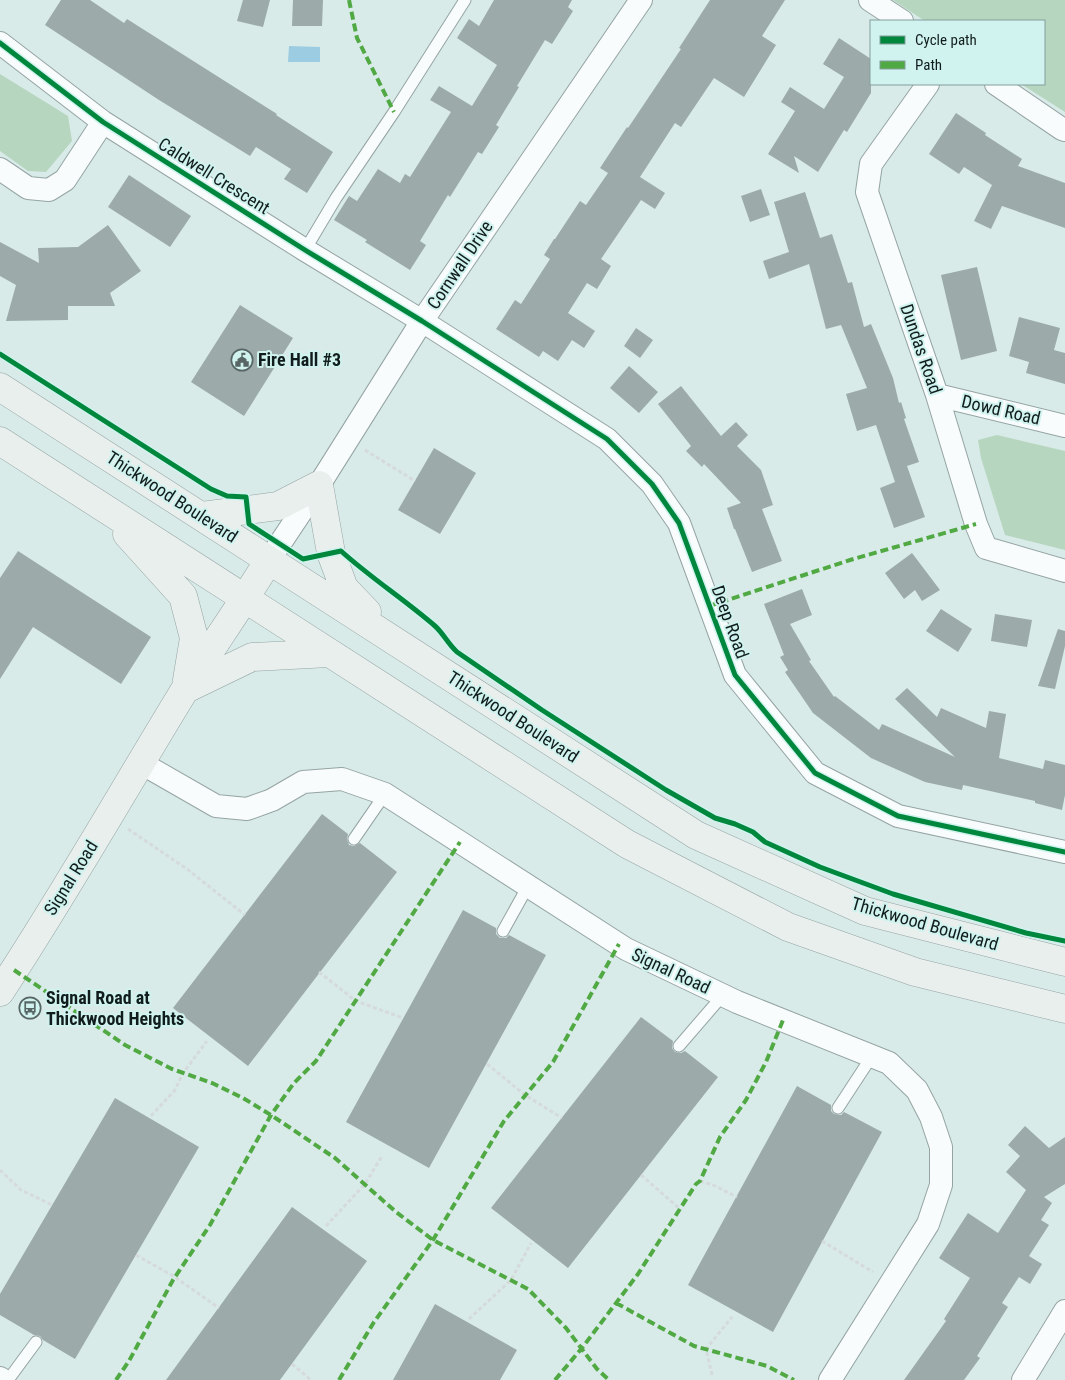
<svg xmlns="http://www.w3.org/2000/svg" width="1065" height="1380" font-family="'Roboto Condensed',sans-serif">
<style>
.green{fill:#b7d6bf}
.water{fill:#9ccce1}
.building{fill:#9caaaa}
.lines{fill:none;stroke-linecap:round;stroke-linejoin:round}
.lane-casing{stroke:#95a4a3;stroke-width:13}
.street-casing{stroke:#95a4a3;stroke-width:24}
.secondary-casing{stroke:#95a4a3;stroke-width:29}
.path{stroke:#d5dada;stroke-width:3;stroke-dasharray:4 2.5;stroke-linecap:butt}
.lane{stroke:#f9fcfc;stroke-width:11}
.street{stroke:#f9fcfc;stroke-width:22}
.secondary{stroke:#e8efed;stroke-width:28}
.quiet{stroke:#51a943;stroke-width:4;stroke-dasharray:8 4;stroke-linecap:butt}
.cycleway-casing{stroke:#d0f3ef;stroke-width:8}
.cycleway{stroke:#00873e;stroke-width:5}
.labels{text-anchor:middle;stroke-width:4;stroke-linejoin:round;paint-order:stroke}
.street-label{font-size:18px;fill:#111d1c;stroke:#d0f3ef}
.poi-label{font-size:18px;font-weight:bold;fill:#111d1c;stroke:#d0f3ef;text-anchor:start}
</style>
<rect width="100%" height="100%" fill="#d8ebe9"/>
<!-- green -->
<path class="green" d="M 893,0 L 1065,0 L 1065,112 L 1021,84 L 1044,84 L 1044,21 L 925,21 Z
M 0,74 L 68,116 L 72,141 L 46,172 L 28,171 L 0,151 Z
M 997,435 L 1065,451 L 1065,550 L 1005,535 L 981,458 L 978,440 Z"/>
<!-- water -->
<path class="water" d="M 289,46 L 320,47 L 320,62 L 288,62 Z"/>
<!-- building -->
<path class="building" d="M 61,0 L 90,0 L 124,23 L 127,19 L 277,114 L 276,115 L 333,152 L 307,193 L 284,179 L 291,169 L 256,147 L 250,156 L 159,100 L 45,25 Z
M 243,0 L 270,0 L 263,27 L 237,21 Z
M 293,0 L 323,0 L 322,26 L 292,26 Z
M 494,0 L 572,0 L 568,7 L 573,11 L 552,44 L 545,40 L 517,86 L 519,87 L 496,125 L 499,127 L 482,154 L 478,152 L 450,197 L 448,195 L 420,241 L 426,245 L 410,270 L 365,242 L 367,240 L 334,220 L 349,196 L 357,201 L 378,169 L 400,183 L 405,174 L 410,177 L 451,112 L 430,100 L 439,86 L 472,106 L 497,65 L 457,38 L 469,19 L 479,26 Z
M 710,0 L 785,0 L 762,36 L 776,45 L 744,97 L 714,78 L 681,127 L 675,123 L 640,177 L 665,193 L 655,209 L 641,200 L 601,259 L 611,266 L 597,289 L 587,283 L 568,313 L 595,331 L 584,348 L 572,340 L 558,361 L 543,351 L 539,357 L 496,329 L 515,300 L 521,304 L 550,259 L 544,255 L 554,239 L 555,239 L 580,201 L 586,205 L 608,173 L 600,168 L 627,127 L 628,128 L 681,49 L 679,48 Z
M 839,38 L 871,59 L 871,93 L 847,132 L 844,130 L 818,172 L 794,156 L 799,173 L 768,154 L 795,111 L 781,102 L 790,87 L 824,109 L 844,77 L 823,64 Z
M 956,113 L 986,133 L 985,135 L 1022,159 L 1018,166 L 1065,183 L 1065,228 L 1002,206 L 991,229 L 974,221 L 992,185 L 964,167 L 959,174 L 929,154 Z
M 129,175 L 191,216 L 170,247 L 108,207 Z
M 761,189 L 770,215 L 750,222 L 741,196 Z
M 805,192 L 820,238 L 832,234 L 848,283 L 852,282 L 864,327 L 871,324 L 893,378 L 899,403 L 901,402 L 906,418 L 904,419 L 919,462 L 907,466 L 925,517 L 894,528 L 880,488 L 895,482 L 876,425 L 857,431 L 846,394 L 867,388 L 841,325 L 826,329 L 809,264 L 769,279 L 763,261 L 789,252 L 774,202 Z
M 108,225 L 141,271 L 110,293 L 115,306 L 68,306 L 68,320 L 6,321 L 16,285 L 0,276 L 0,242 L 39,263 L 38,248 L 78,247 Z
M 977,267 L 997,351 L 961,360 L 941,275 Z
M 240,305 L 293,338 L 244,416 L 191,382 Z
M 1019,317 L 1060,328 L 1054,350 L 1065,353 L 1065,384 L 1026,373 L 1029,362 L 1009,356 Z
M 636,328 L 653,340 L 640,358 L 624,346 Z
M 629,366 L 658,392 L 639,413 L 610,388 Z
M 681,386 L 721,436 L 736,422 L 748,435 L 737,446 L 761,470 L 773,505 L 762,509 L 782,561 L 752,572 L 735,529 L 734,529 L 727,508 L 741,503 L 704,464 L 702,467 L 686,451 L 691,446 L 658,404 Z
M 434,448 L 476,473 L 440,534 L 398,510 Z
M 18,551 L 151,637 L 121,684 L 33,627 L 0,679 L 0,578 Z
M 912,553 L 940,590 L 922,601 L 915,590 L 904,599 L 885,573 Z
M 802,589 L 812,615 L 790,624 L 811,660 L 809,661 L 834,697 L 835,696 L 879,730 L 882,724 L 955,757 L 895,699 L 907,688 L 937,717 L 941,708 L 986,728 L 989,711 L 1006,714 L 999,758 L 1043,769 L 1045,760 L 1065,765 L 1065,795 L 1062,810 L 1035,803 L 1035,801 L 963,785 L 962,790 L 925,782 L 871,758 L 813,713 L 785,672 L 788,670 L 780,657 L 784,655 L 764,604 Z
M 941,609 L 972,629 L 958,652 L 926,631 Z
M 995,614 L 1032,620 L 1027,647 L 991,641 Z
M 1058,629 L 1065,631 L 1065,646 L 1055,689 L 1038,686 Z
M 322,814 L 348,834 L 347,839 L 349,845 L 354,846 L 360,843 L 397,872 L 248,1066 L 173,1008 Z
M 463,910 L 496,928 L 496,934 L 500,938 L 506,938 L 509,935 L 546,955 L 429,1168 L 346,1122 Z
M 641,1017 L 673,1041 L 672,1048 L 675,1052 L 681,1053 L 685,1051 L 718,1077 L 568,1268 L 491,1208 Z
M 797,1086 L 831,1105 L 831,1111 L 834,1114 L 841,1115 L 844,1112 L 882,1132 L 773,1332 L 688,1285 Z
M 115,1098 L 199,1147 L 75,1359 L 43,1340 L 40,1336 L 34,1335 L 0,1315 L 0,1294 Z
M 1025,1126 L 1049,1148 L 1065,1137 L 1065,1184 L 1044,1197 L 1052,1203 L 1041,1220 L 1049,1225 L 1029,1256 L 1042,1264 L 1030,1284 L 1019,1277 L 1002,1303 L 1008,1307 L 977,1356 L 980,1358 L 964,1380 L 904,1380 L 946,1321 L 944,1319 L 970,1278 L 939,1258 L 968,1213 L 998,1233 L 1026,1190 L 1006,1172 L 1020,1156 L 1008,1145 Z
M 292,1207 L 367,1261 L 280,1380 L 166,1380 Z
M 435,1304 L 517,1350 L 500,1380 L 393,1380 Z"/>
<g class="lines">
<!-- lane casing -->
<g class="lane-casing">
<path id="lane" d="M 305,250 L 336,198 L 394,112 L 465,0
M 354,839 L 385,794
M 503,931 L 528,886
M 679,1046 L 723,995
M 838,1108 L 872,1056
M 8,1380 L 36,1342"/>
</g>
<!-- street casing -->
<g class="street-casing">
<path id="street" d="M 870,0 L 902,21
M 0,43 L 103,122 L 305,250 L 422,321 L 607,439 L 652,484 L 679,523 L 735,675 L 815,773 L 898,816 L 1065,852
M 928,84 L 871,164 L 867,192 L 937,395 L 976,524 L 986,548 L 1065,571
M 996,84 L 1062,129 L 1065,130
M 0,169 L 28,188 L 49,190 L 65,180 L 103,122
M 937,395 L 1065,426
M 269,560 L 319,485 L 422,321 L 641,0
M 141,763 L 216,806 L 247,809 L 272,800 L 303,782 L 342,779 L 385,794 L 626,949 L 737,1002 L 889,1063 L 917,1090 L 931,1117 L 941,1147 L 941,1185 L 928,1224 L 830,1380
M 0,1378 L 3,1380
M 1023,1380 L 1065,1311"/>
</g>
<!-- secondary casing -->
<g class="secondary-casing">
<path id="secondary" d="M 0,387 L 696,835 L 865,911 L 1065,962
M 0,441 L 627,844 L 788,927 L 915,972 L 1065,1009
M 202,516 L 278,506 L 319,485 L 331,553 L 344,588 L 367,612
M 127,534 L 183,596 L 194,638 L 187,680
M 186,689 L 252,657 L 329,653
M 0,992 C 65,893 123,791 184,691 C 212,647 242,604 269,560"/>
</g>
<!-- path -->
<path class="path" d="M 365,450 L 415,481
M 128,829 L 187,869 L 245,915
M 319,972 L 356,1001 L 403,1018
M 487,1064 L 525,1095 L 562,1118
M 151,1116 L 175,1090 L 183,1073 L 207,1041
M 0,1170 L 21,1190 L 52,1205
M 641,1175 L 680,1209
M 700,1181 L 713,1185 L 737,1197
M 326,1226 L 365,1184 L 382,1156
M 822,1241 L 873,1272
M 136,1255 L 175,1277 L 219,1308
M 469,1319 L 511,1280 L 531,1243
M 292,1364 L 311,1380
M 712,1375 L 706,1349 L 732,1317"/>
<!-- lane -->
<use href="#lane" class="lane"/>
<!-- street -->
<use href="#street" class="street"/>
<!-- secondary -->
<use href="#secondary" class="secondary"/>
<!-- quiet -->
<path class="quiet" d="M 349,0 L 357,38 L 394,112
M 709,606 L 850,560 L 976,524
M 14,970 L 125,1045 L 172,1069 L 212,1083 L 243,1098 L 271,1115 L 335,1158 L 396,1212 L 433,1240 L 528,1289 L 566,1328 L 597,1369 L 609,1380
M 616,1303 L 694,1346 L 767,1366 L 794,1380
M 116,1380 L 129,1361 L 173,1280 L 210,1225 L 271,1115 L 294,1083 L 316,1061 L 460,842
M 339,1380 L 374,1322 L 433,1240 L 504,1121 L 553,1062 L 619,944
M 555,1380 L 582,1348 L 638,1274 L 696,1184 L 700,1181 L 720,1137 L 746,1100 L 766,1062 L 783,1020"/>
<!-- cycleway casing -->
<g class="cycleway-casing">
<path id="cycleway" d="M 0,43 L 103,122 L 305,250 L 422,321 L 607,439 L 652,484 L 679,523 L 735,675 L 815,773 L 898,816 L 1065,852
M 0,354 L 211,489 L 227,496 L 246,497 L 249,524 L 303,559 L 341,551 C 371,578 405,600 435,626 C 443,633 448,644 457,652 L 542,710 L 666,790 L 715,818 L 735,824 L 753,832 L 765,842 L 820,867 L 893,894 L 1026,933 L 1065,941"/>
</g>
<!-- cycleway -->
<use href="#cycleway" class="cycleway"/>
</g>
<!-- icons -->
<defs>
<g id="civic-ring" transform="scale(1.125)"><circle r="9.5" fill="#d0f3ef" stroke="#576564" stroke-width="1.5"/><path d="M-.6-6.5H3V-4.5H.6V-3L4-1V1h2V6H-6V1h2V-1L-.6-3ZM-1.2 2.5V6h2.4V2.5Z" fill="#576564"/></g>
<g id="bus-ring" transform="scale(1.125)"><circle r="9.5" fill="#d0f3ef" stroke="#576564" stroke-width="1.5"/><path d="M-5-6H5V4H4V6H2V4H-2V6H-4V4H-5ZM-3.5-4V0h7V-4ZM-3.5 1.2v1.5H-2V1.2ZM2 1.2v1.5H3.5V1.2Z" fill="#576564"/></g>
</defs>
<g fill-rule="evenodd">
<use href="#civic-ring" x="242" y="360"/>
<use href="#bus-ring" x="30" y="1008"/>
</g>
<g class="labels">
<!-- street labels -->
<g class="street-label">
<text transform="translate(214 176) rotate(32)" y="6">Caldwell Crescent</text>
<text transform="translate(460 265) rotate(-56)" y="6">Cornwall Drive</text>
<text transform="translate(921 349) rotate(71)" y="6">Dundas Road</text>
<text transform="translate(1001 410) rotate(13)" y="6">Dowd Road</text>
<text transform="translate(172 497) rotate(33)" y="6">Thickwood Boulevard</text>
<text transform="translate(730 622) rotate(70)" y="6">Deep Road</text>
<text transform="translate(513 717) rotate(33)" y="6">Thickwood Boulevard</text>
<text transform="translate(71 878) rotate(-58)" y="6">Signal Road</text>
<text transform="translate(925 924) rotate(16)" y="6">Thickwood Boulevard</text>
<text transform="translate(671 971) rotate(25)" y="6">Signal Road</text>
</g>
<!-- poi labels -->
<g class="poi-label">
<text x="258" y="366">Fire Hall #3</text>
<text x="46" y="1004">Signal Road at<tspan x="46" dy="21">Thickwood Heights</tspan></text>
</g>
</g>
<!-- legend -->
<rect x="870" y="20" width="175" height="65" fill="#d0f3ef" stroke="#849d9b"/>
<rect x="880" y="36" width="25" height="8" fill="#00873e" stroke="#849d9b"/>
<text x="915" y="45" font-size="15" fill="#111d1c">Cycle path</text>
<rect x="880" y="61" width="25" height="8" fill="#51a943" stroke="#849d9b"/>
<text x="915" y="70" font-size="15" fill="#111d1c">Path</text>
</svg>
